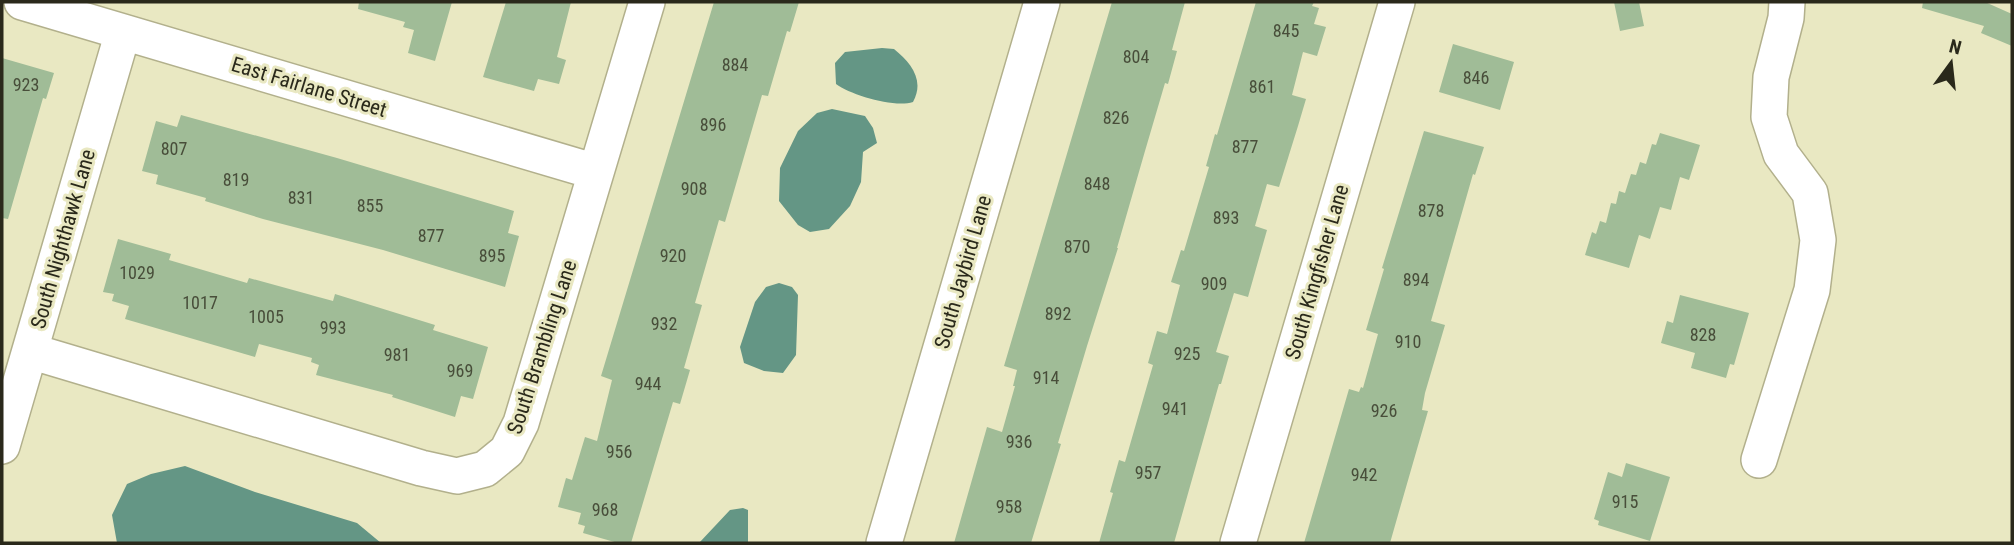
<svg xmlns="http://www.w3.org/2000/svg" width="2014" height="545" font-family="'Roboto Condensed',sans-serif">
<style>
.water{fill:#649685}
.building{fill:#a0bc97}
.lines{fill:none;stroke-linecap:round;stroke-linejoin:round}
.minor-casing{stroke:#b2b08c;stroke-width:38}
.minor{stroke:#fff;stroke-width:35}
.labels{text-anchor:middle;stroke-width:6;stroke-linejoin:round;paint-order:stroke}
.number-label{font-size:18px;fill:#484e3a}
.street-label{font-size:21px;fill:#2a291b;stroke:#e9e8c2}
</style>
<rect width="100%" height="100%" fill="#e9e8c2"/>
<!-- water -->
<path class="water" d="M 882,48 L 894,49 C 911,63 925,80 913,102 C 894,108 851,95 836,84 L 835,63 L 845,52 Z
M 832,109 L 865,116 L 873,128 L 877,143 L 863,152 L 861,182 L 850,206 L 829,229 L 810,232 L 798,225 L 779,201 L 780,168 L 798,131 L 817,113 Z
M 779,283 L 792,287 L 798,295 L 796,355 L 783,373 L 764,371 L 744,363 L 740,347 L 755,302 L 766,287 Z
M 185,466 L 255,492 L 357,523 L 381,543 L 117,543 L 112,515 L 127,484 L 151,474 Z
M 743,508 L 748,510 L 748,543 L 699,543 L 730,510 Z"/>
<!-- building -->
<path class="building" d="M 359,2 L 452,2 L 435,61 L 408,53 L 414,30 L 403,27 L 405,22 L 358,9 Z
M 506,2 L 571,2 L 557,57 L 566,60 L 559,84 L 538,79 L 534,91 L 483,77 Z
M 714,2 L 799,2 L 790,32 L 787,31 L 768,96 L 762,95 L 725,222 L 719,220 L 695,303 L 702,305 L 684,368 L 690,370 L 680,404 L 673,402 L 631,543 L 618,543 L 583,533 L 585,526 L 578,524 L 581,513 L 558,507 L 566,478 L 572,480 L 585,437 L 597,441 L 612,380 L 601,376 Z
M 1112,2 L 1185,2 L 1172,50 L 1177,51 L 1168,84 L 1165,83 L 1145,151 L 1117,248 L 1118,248 L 1087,346 L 1058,443 L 1061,444 L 1031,543 L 954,543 L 987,427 L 1002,432 L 1015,386 L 1013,386 L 1017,370 L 1004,366 Z
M 1256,2 L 1314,2 L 1312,6 L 1319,8 L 1314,24 L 1326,27 L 1317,56 L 1303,52 L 1292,95 L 1306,99 L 1298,126 L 1279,187 L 1267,184 L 1255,226 L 1267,230 L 1248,297 L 1234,293 L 1216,352 L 1229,356 L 1221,384 L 1219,384 L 1174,543 L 1099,543 L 1113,493 L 1110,492 L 1119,460 L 1125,462 L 1153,365 L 1148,363 L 1157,331 L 1167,334 L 1180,285 L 1171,282 L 1181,250 L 1184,251 L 1209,167 L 1206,166 L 1215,134 L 1217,135 Z
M 1614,2 L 1639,2 L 1644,26 L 1620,31 Z
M 1923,2 L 1985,2 L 2012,14 L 2012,46 L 1981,33 L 1984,26 L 1922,8 Z
M 1453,44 L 1514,62 L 1500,110 L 1439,92 Z
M 2,58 L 54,73 L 46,99 L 43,98 L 8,219 L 2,218 Z
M 181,115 L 337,158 L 514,211 L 508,233 L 519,236 L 505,287 L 383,250 L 263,219 L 205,201 L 206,198 L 156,184 L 158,175 L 142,171 L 156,121 L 177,127 Z
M 1424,131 L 1484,147 L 1475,175 L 1473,174 L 1431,321 L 1445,325 L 1425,393 L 1422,410 L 1428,411 L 1400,508 L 1390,543 L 1304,543 L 1349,389 L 1359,392 L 1361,387 L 1363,388 L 1378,334 L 1366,330 L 1384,269 L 1382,268 Z
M 1660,133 L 1700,145 L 1689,180 L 1680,177 L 1671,210 L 1660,207 L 1650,239 L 1639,235 L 1629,268 L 1585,255 L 1592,232 L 1596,234 L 1600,221 L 1606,223 L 1611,203 L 1616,204 L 1619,191 L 1625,193 L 1631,174 L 1636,175 L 1640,162 L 1646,164 L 1652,144 L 1656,145 Z
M 118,239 L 171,254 L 169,260 L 247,283 L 249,278 L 333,301 L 335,294 L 435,325 L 433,330 L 488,347 L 473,399 L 461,396 L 455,417 L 392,397 L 393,395 L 316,375 L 319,365 L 311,362 L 312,358 L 259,344 L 255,357 L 125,319 L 129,306 L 112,301 L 114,294 L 103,292 Z
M 1680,295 L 1749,313 L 1734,365 L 1730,364 L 1726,378 L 1691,368 L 1695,353 L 1661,343 L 1667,321 L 1673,323 Z
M 1626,463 L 1670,477 L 1650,541 L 1598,525 L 1599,521 L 1594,519 L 1608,472 L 1622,477 Z"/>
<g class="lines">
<!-- minor casing -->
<g class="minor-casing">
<path id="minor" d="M 22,2 L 596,172
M 30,351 L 421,468 L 457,476 L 485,469 L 507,451 L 521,423 L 647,2
M 2,446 L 123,32
M 1759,460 L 1812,290 L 1818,240 L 1810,193 L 1781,154 L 1769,117 L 1771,77 L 1786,18 L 1787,2
M 884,543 L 1042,2
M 1238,543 L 1397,2"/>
</g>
<!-- minor -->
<use href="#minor" class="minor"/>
</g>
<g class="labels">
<!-- number labels -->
<g class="number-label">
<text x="1286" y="37">845</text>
<text x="1136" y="63">804</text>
<text x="735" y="71">884</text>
<text x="1476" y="84">846</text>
<text x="26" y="91">923</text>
<text x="1262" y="93">861</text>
<text x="1116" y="124">826</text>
<text x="713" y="131">896</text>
<text x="1245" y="153">877</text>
<text x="174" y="155">807</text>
<text x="236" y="186">819</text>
<text x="1097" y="190">848</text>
<text x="694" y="195">908</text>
<text x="301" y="204">831</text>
<text x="370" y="212">855</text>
<text x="1431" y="217">878</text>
<text x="1226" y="224">893</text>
<text x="431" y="242">877</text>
<text x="1077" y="253">870</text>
<text x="492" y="262">895</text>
<text x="673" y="262">920</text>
<text x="137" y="279">1029</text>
<text x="1416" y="286">894</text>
<text x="1214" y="290">909</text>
<text x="200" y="309">1017</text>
<text x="1058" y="320">892</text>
<text x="266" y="323">1005</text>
<text x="664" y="330">932</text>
<text x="333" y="334">993</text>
<text x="1703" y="341">828</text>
<text x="1408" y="348">910</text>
<text x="1187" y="360">925</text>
<text x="397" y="361">981</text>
<text x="460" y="377">969</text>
<text x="1046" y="384">914</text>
<text x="648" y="390">944</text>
<text x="1175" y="415">941</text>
<text x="1384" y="417">926</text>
<text x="1019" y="448">936</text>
<text x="619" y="458">956</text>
<text x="1148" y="479">957</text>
<text x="1364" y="481">942</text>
<text x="1625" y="508">915</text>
<text x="1009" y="513">958</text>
<text x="605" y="516">968</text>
</g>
<!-- street labels -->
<g class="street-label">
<text transform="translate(309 87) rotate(17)" y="7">East Fairlane Street</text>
<text transform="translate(63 239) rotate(-74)" y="7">South Nighthawk Lane</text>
<text transform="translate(963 272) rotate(-74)" y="7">South Jaybird Lane</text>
<text transform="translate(1317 272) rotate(-74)" y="7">South Kingfisher Lane</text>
<text transform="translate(542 347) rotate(-72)" y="7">South Brambling Lane</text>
</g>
</g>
<!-- border -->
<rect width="2014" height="545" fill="none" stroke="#2a291b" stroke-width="7"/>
<!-- north arrow -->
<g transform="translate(1951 63) rotate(15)" stroke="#e9e8c2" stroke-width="5" paint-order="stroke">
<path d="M0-5L12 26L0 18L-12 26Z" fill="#2a291b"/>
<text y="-10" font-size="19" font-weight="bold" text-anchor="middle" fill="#2a291b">N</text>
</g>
</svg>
